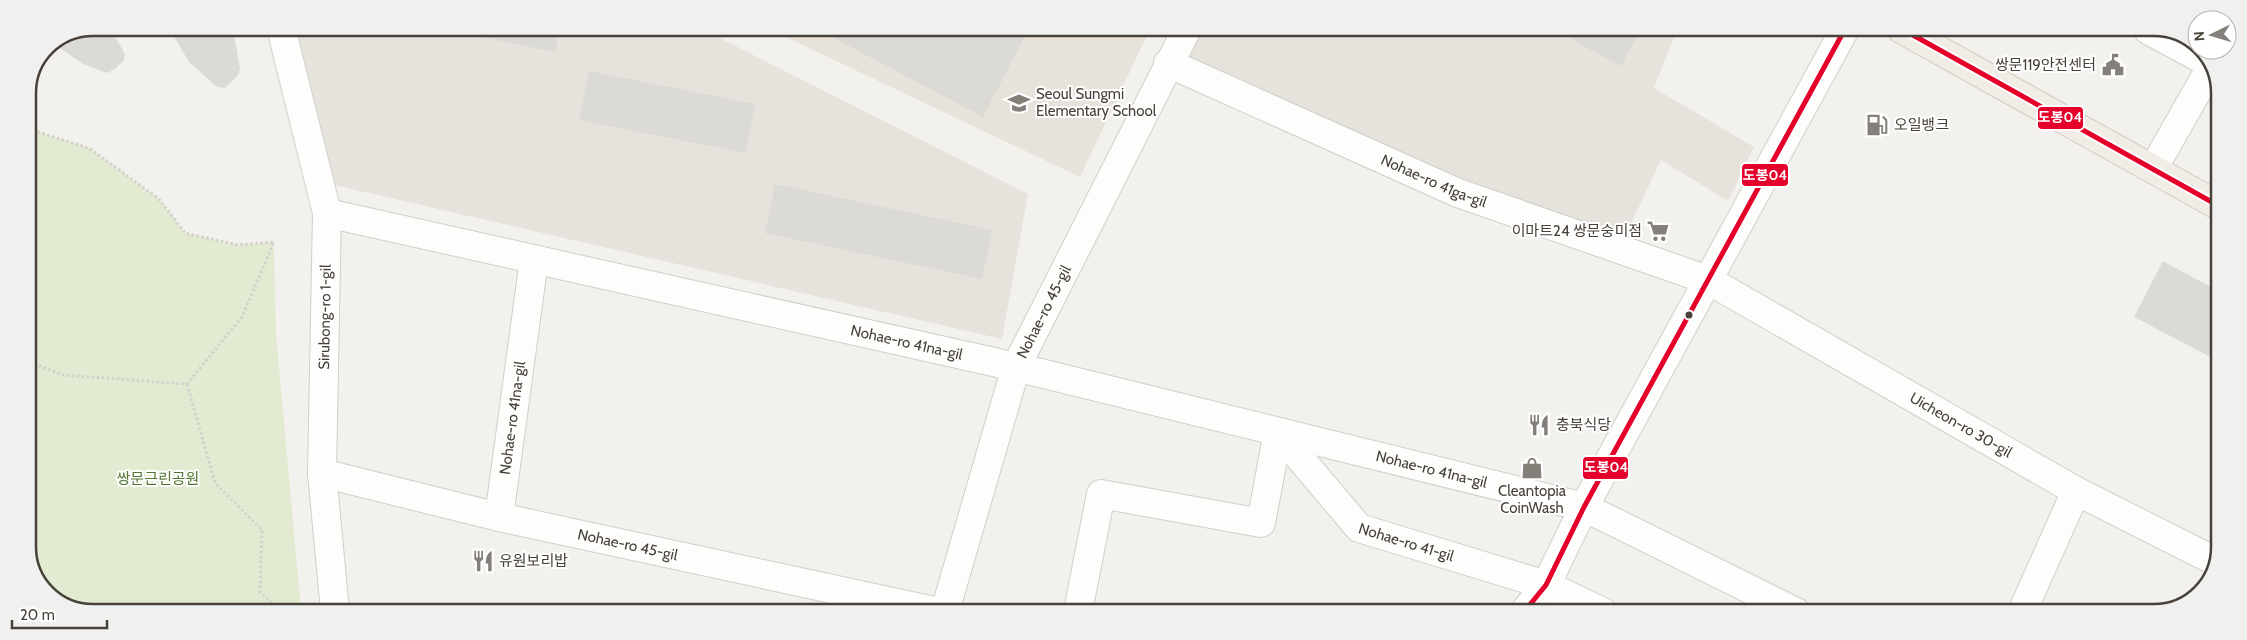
<svg xmlns="http://www.w3.org/2000/svg" width="2247" height="640" font-family="Cabin,'Noto Sans KR',sans-serif">
<style>
.residential{fill:#e6e2dc}
.education{fill:#e8e3da}
.green{fill:#e2ead1}
.building{fill:#dcdad6}
.lines{fill:none;stroke-linecap:round;stroke-linejoin:round}
.minor-casing{stroke:#d1cecb;stroke-width:30}
.major-casing{stroke:#d3cabd;stroke-width:30}
.path{stroke:#d3d1cc;stroke-width:3;stroke-dasharray:2.5 2.5;stroke-linecap:butt}
.minor{stroke:#fdfdfc;stroke-width:28}
.major{stroke:#f1ede6;stroke-width:28}
.bus-1-casing{stroke:#fff;stroke-width:9}
.bus-1{stroke:#e4002b;stroke-width:5}
.bus-dot{fill:#48413a;stroke:#fff;stroke-width:2}
.labels{text-anchor:middle;stroke-width:4;stroke-linejoin:round;paint-order:stroke}
.poi-label{font-size:15px;fill:#48413a;stroke:#fff;text-anchor:start}
.street-label{font-size:15px;fill:#48413a;stroke:#fff}
.park-label{font-size:15px;fill:#527631;stroke:#fff}
.rim{fill:none;stroke:#48413a;stroke-width:2.5}
.line-badge{stroke:#fff;stroke-width:2}
.badge-label{font-size:14px;text-anchor:middle;font-weight:bold;fill:#fff}
</style>
<rect width="100%" height="100%" fill="#f3f1ee"/>
<!-- residential -->
<path class="residential" d="M 291,28 L 700,28 L 1028,194 L 1002,339 L 330,184 Z
M 1186,29 L 1677,29 L 1654,88 L 1754,147 L 1728,201 L 1661,160 L 1625,236 L 1461,182 L 1175,50 Z"/>
<!-- education -->
<path class="education" d="M 767,28 L 1150,29 L 1080,177 Z"/>
<!-- green -->
<path class="green" d="M 28,129 L 89,148 L 159,199 L 185,233 L 238,245 L 274,242 L 276,334 L 301,611 L 76,610 L 44,590 L 28,552 Z"/>
<!-- building -->
<path class="building" d="M 93,27 L 110,28 L 125,54 L 124,60 L 115,69 L 107,73 L 83,64 L 54,44 Z
M 169,28 L 233,28 L 240,69 L 238,75 L 225,88 L 217,87 L 189,62 Z
M 436,28 L 560,28 L 555,52 Z
M 815,28 L 1029,28 L 983,117 Z
M 1552,29 L 1641,29 L 1621,66 Z
M 589,71 L 755,104 L 746,153 L 579,120 Z
M 775,184 L 992,230 L 982,279 L 765,233 Z
M 2163,261 L 2218,291 L 2218,361 L 2134,317 Z"/>
<g class="lines">
<!-- minor casing -->
<g class="minor-casing">
<g id="minor">
<path d="M 281,28 L 327,213 L 322,473 L 335,611"/>
<path d="M 2148,30 L 2209,63"/>
<path id="s1" d="M 1168,63 L 1458,193 L 1708,280 L 2076,491 L 2217,562"/>
<path d="M 2153,169 L 2211,67"/>
<path id="s2" d="M 327,213 L 1016,367 L 1584,507 L 1796,612"/>
<path id="s3" d="M 1278,432 L 1359,528 L 1546,585 L 1603,612"/>
<path id="s4" d="M 322,473 L 499,517 L 934,611"/>
<path id="s5" d="M 499,517 L 534,260"/>
<path id="s6" d="M 945,611 L 1016,367 L 1187,29"/>
<path d="M 1078,611 L 1101,494 L 1261,523 L 1278,432"/>
<path d="M 1524,612 L 1546,585 L 1584,507 L 1845,29"/>
<path d="M 2022,612 L 2076,491"/>
</g>
</g>
<!-- major casing -->
<g class="major-casing">
<path id="major" d="M 1901,29 L 2219,206"/>
</g>
<!-- path -->
<path class="path" d="M 28,129 L 89,148 L 159,199 L 185,233 L 238,245 L 274,242 L 242,317 L 187,384 L 62,375 L 28,361
M 187,384 L 215,483 L 262,530 L 260,592 L 280,611"/>
<!-- minor -->
<use href="#minor" class="minor"/>
<!-- major -->
<use href="#major" class="major"/>
<!-- bus-1 casing -->
<g class="bus-1-casing">
<path id="bus-1" d="M 1902,29 L 2219,206
M 1524,612 L 1546,585 L 1584,507 L 1845,29"/>
</g>
<!-- bus-1 -->
<use href="#bus-1" class="bus-1"/>
</g>
<!-- icons -->
<defs>
<g id="civic-bare" transform="scale(1.725)"><path d="M-.6-6.5H3V-4.5H.6V-3L4-1V1h2V6H-6V1h2V-1L-.6-3ZM-1.2 2.5V6h2.4V2.5Z" fill="#847f79" stroke="#fff" stroke-width="2.5" paint-order="stroke"/></g>
<g id="school-bare" transform="scale(1.725)"><path d="M0-5L7-2L0 1L-7-2ZM-4 1L0 2.5L4 1V4Q0 6-4 4Z" fill="#847f79" stroke="#fff" stroke-width="2.5" paint-order="stroke"/></g>
<g id="fuel-bare" transform="scale(1.725)"><path d="M-5.5-6h7V0h2V4h1.3V-2.5L3-4.5l.8-.8L6-3V5H2.5V1h-1V6h-7ZM-4.2-4.7v3.2H.2V-4.7Z" fill="#847f79" stroke="#fff" stroke-width="2.5" paint-order="stroke"/></g>
<g id="supermarket-bare" transform="scale(1.725)"><path d="M-6-5.5h2.5l.6 2H6L4.5 2H-2.5L-4.4-4H-6ZM-1.5 3.2a1.3 1.3 0 1 0 .1 0ZM3 3.2a1.3 1.3 0 1 0 .1 0Z" fill="#847f79" stroke="#fff" stroke-width="2.5" paint-order="stroke"/></g>
<g id="restaurant-bare" transform="scale(1.725)"><path d="M-5-6h1v4h1v-4h1v4h1v-4h1v5L-1.5 .5V6h-2V.5L-5-1ZM5-6V6H3V1.5H1.5Q1.5-4 5-6Z" fill="#847f79" stroke="#fff" stroke-width="2.5" paint-order="stroke"/></g>
<g id="shop-bare" transform="scale(1.725)"><path d="M-5-2.5h2.3a2.7 3.5 0 0 1 5.4 0H5L5.5 6h-11ZM-1.5-2.5h3a1.5 2.3 0 0 0-3 0Z" fill="#847f79" stroke="#fff" stroke-width="2.5" paint-order="stroke"/></g>
</defs>
<g fill-rule="evenodd">
<use href="#civic-bare" x="2113" y="65"/>
<use href="#school-bare" x="1019" y="103"/>
<use href="#fuel-bare" x="1877" y="125"/>
<use href="#supermarket-bare" x="1658" y="231"/>
<use href="#restaurant-bare" x="1539" y="425"/>
<use href="#shop-bare" x="1532" y="468"/>
<use href="#restaurant-bare" x="483" y="561"/>
</g>
<!-- markers -->
<circle class="bus-dot" cx="1689" cy="315" r="4.5"/>
<g class="labels">
<!-- poi labels -->
<g class="poi-label">
<text x="2096" y="70" text-anchor="end">쌍문119안전센터</text>
<text x="1036" y="99">Seoul Sungmi<tspan x="1036" dy="17">Elementary School</tspan></text>
<text x="1894" y="130">오일뱅크</text>
<text x="1642" y="236" text-anchor="end">이마트24 쌍문숭미점</text>
<text x="1556" y="430">충북식당</text>
<text x="1532" y="496" text-anchor="middle">Cleantopia<tspan x="1532" dy="17">CoinWash</tspan></text>
<text x="499" y="566">유원보리밥</text>
</g>
<!-- street labels -->
<g class="street-label">
<text dy="5" stroke="none"><textPath href="#s1" startOffset="291">Nohae-ro 41ga-gil</textPath></text>
<text dy="5" stroke="none"><textPath href="#s6" startOffset="316">Nohae-ro 45-gil</textPath></text>
<text transform="translate(325 317) rotate(-89)" y="5">Sirubong-ro 1-gil</text>
<text dy="5" stroke="none"><textPath href="#s2" startOffset="594">Nohae-ro 41na-gil</textPath></text>
<text dy="5" stroke="none"><textPath href="#s5" startOffset="100">Nohae-ro 41na-gil</textPath></text>
<text dy="5" stroke="none"><textPath href="#s1" startOffset="874">Uicheon-ro 30-gil</textPath></text>
<text dy="5" stroke="none"><textPath href="#s2" startOffset="1134">Nohae-ro 41na-gil</textPath></text>
<text dy="5" stroke="none"><textPath href="#s3" startOffset="175">Nohae-ro 41-gil</textPath></text>
<text dy="5" stroke="none"><textPath href="#s4" startOffset="314">Nohae-ro 45-gil</textPath></text>
</g>
<!-- park labels -->
<g class="park-label">
<text x="158" y="484">쌍문근린공원</text>
</g>
</g>
<!-- crop -->
<path d="M0 0H2247V640H0ZM93 36H2154A57 57 0 0 1 2211 93V547A57 57 0 0 1 2154 604H93A57 57 0 0 1 36 547V93A57 57 0 0 1 93 36Z" fill="#f0f0ef" fill-rule="evenodd"/>
<path class="rim" d="M93 36H2154A57 57 0 0 1 2211 93V547A57 57 0 0 1 2154 604H93A57 57 0 0 1 36 547V93A57 57 0 0 1 93 36Z"/>
<g class="line-badge">
<rect x="2037" y="106" width="47" height="24" rx="5" fill="#e4002b"/>
<rect x="1741" y="163" width="48" height="24" rx="5" fill="#e4002b"/>
<rect x="1582" y="456" width="47" height="24" rx="5" fill="#e4002b"/>
</g>
<g class="badge-label">
<text x="2060" y="122">도봉04</text>
<text x="1765" y="180">도봉04</text>
<text x="1606" y="472">도봉04</text>
</g>
<!-- north arrow -->
<g transform="translate(2212 35) rotate(265)"><circle r="24" fill="#ffffff" stroke="#b6b3b0"/>
<path d="M0-4L9 19L0 12L-9 19Z" fill="#847f79"/>
<text y="-8" font-size="14" font-weight="bold" text-anchor="middle" fill="#48413a">N</text>
</g>
<!-- scale -->
<path d="M12 620v8h95v-8" fill="none" stroke="#48413a" stroke-width="2.5"/>
<text x="20" y="620" font-size="15" fill="#48413a" stroke="#ffffff" stroke-width="4" paint-order="stroke">20 m</text>
</svg>
